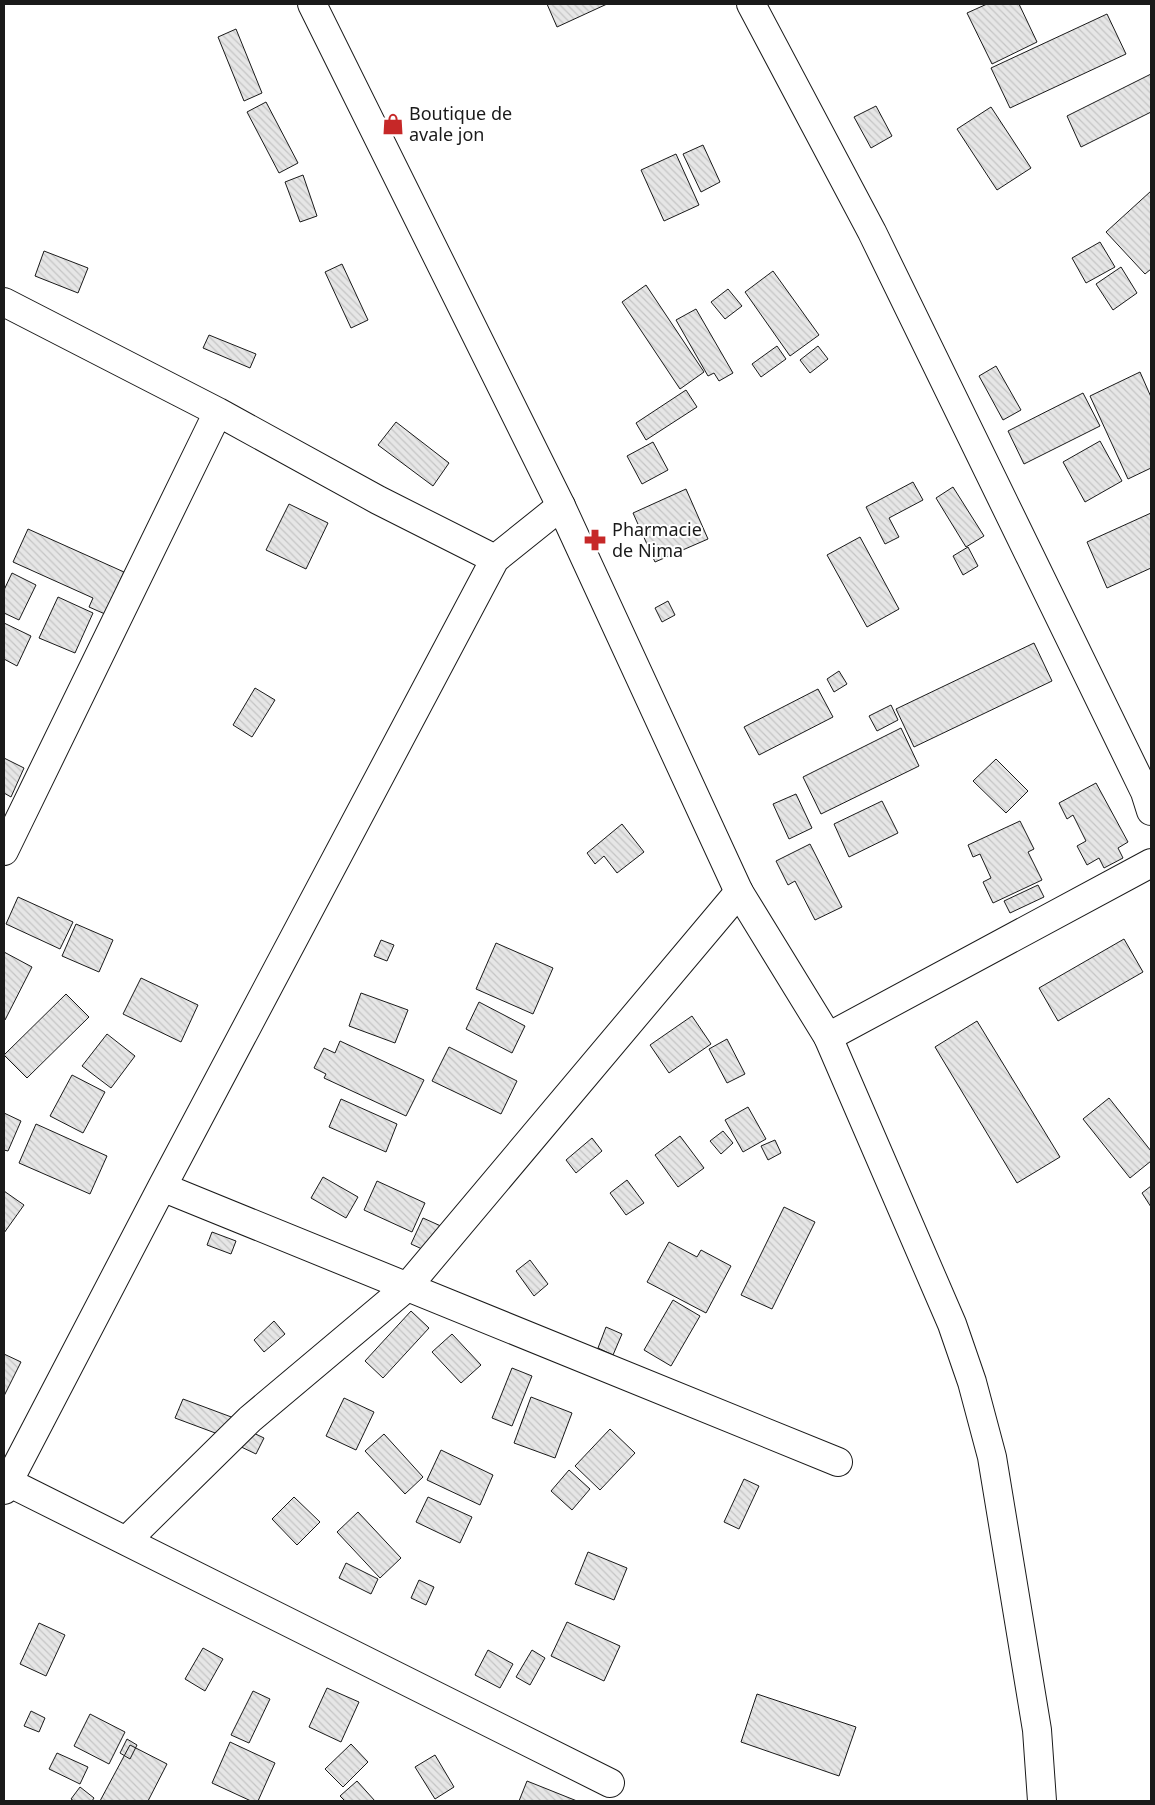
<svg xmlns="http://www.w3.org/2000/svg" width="1155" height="1805" font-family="'Noto Sans',sans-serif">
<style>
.building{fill:url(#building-back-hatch);stroke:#1a1a1a}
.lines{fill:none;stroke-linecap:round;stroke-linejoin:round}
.street-casing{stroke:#1a1a1a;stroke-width:30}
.primary-casing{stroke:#1a1a1a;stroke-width:30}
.street{stroke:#fff;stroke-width:28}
.primary{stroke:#fff;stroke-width:28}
.labels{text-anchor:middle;stroke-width:4;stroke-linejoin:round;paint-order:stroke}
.poi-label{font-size:18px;fill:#1a1a1a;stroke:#fff;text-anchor:start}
</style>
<defs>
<pattern id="building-back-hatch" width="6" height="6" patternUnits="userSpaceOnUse" patternTransform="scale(1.25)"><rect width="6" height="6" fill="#e6e6e6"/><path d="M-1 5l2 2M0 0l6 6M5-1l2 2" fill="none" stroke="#c5c5c5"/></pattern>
</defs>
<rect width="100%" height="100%" fill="#fff"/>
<!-- building -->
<path class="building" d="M 547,4 L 607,4 L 557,27 Z
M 987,4 L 1019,4 L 1037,42 L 992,64 L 967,13 Z
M 1107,14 L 1126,54 L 1010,108 L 991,68 Z
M 236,29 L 262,93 L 244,101 L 218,37 Z
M 1151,74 L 1151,112 L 1081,147 L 1067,116 Z
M 266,102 L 298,163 L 279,173 L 247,112 Z
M 876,106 L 892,136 L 871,148 L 854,117 Z
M 991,107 L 1031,168 L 997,190 L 957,129 Z
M 703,145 L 720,182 L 701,192 L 683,154 Z
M 676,154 L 699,205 L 664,221 L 641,170 Z
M 303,175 L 317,216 L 300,222 L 285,182 Z
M 1151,191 L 1151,269 L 1145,274 L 1106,232 Z
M 1100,242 L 1115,267 L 1086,283 L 1072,258 Z
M 44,251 L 88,268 L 78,293 L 35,276 Z
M 342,264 L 368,320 L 351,328 L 325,272 Z
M 1121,267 L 1137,293 L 1113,310 L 1096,284 Z
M 773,271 L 819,335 L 790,356 L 745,292 Z
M 646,285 L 704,372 L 680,389 L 622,302 Z
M 728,289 L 742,306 L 725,319 L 711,302 Z
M 696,309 L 733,373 L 719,381 L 714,373 L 708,376 L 676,320 Z
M 209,335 L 256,354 L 250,368 L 203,348 Z
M 777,346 L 786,359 L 761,377 L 752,364 Z
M 818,346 L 828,359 L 810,373 L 800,360 Z
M 996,366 L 1021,410 L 1003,420 L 979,376 Z
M 1140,372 L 1151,397 L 1151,468 L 1128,479 L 1090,396 Z
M 686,390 L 697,407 L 646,440 L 636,423 Z
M 1083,393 L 1100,426 L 1024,464 L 1008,431 Z
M 396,422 L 449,463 L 433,486 L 378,445 Z
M 1100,441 L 1122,481 L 1085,502 L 1063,462 Z
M 653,442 L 668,470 L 642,484 L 627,456 Z
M 913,482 L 923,500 L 889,518 L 899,537 L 885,544 L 866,507 Z
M 953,487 L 984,536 L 966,547 L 936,498 Z
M 686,489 L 708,539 L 655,562 L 633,513 Z
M 289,504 L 328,523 L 306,569 L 266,550 Z
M 1151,513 L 1151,568 L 1107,588 L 1087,542 Z
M 28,529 L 124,572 L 105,614 L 89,607 L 93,598 L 13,562 Z
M 860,537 L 899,609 L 867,627 L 827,555 Z
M 968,547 L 978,566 L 963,575 L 953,556 Z
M 12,573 L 36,585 L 19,620 L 4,613 L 4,590 Z
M 58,597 L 93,613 L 75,653 L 39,638 Z
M 668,601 L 675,615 L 662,622 L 655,608 Z
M 4,623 L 31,636 L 17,666 L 4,659 Z
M 1034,643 L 1052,681 L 914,747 L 896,709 Z
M 839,671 L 847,684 L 834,692 L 827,679 Z
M 255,688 L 275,700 L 252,737 L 233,725 Z
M 818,689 L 833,717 L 759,755 L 744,727 Z
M 891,705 L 898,720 L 877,731 L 869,716 Z
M 901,728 L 919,766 L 821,814 L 803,777 Z
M 4,758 L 24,768 L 11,797 L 4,793 Z
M 996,759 L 1028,791 L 1006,813 L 973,781 Z
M 1096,783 L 1128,842 L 1118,848 L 1123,858 L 1104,868 L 1099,858 L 1087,865 L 1077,846 L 1086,841 L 1073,815 L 1067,819 L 1059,803 Z
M 796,794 L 812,828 L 789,839 L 773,804 Z
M 882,801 L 898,833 L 849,857 L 834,824 Z
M 1020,821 L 1034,849 L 1028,852 L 1042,880 L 993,903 L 983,882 L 991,878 L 980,854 L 973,857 L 968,845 Z
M 622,824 L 644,852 L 617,873 L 604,856 L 595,864 L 587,853 Z
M 810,844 L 842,907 L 815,920 L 795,881 L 788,885 L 776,861 Z
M 1038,885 L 1044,897 L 1010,913 L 1004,901 Z
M 18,897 L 73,922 L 60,949 L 6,924 Z
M 76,924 L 113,940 L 99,972 L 62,956 Z
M 1124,939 L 1143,972 L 1058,1021 L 1039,988 Z
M 381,940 L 394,945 L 387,961 L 374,956 Z
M 496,943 L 553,968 L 533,1014 L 476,989 Z
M 4,952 L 32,967 L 5,1020 L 4,1019 Z
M 141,978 L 198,1005 L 181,1042 L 123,1014 Z
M 361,993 L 408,1010 L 395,1043 L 349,1026 Z
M 66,994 L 89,1017 L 27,1078 L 4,1055 Z
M 479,1002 L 525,1026 L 512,1053 L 466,1029 Z
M 692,1016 L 711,1044 L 669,1073 L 650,1045 Z
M 977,1021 L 1060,1157 L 1017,1183 L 935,1047 Z
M 107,1034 L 135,1056 L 111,1088 L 82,1066 Z
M 727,1039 L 745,1074 L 727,1083 L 709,1049 Z
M 340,1041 L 424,1080 L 406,1116 L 324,1078 L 326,1074 L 314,1068 L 324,1048 L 335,1053 Z
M 449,1047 L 517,1081 L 501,1114 L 432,1081 Z
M 72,1075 L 105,1092 L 83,1133 L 50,1116 Z
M 1109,1098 L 1151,1151 L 1151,1161 L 1130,1178 L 1083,1119 Z
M 341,1099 L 397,1124 L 386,1152 L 329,1127 Z
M 748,1107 L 766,1139 L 743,1152 L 725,1120 Z
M 4,1113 L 21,1121 L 8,1151 L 4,1150 Z
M 36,1124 L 107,1156 L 90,1194 L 19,1163 Z
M 723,1131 L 733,1143 L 721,1154 L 710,1141 Z
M 680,1136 L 704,1168 L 678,1187 L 655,1155 Z
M 592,1138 L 602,1151 L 576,1173 L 566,1160 Z
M 775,1140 L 781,1153 L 768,1160 L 761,1146 Z
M 323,1177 L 358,1197 L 346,1218 L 311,1198 Z
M 627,1180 L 644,1203 L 626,1215 L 610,1193 Z
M 377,1181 L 425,1203 L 412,1232 L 364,1210 Z
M 1151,1186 L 1151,1207 L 1142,1193 Z
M 4,1191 L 24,1205 L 4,1233 Z
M 784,1207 L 815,1222 L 772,1309 L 741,1295 Z
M 423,1218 L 443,1227 L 431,1253 L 411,1244 Z
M 212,1232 L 236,1241 L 231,1254 L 207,1245 Z
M 669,1242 L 697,1257 L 701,1250 L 731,1266 L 706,1313 L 647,1282 Z
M 530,1260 L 548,1284 L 534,1296 L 516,1271 Z
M 673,1300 L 700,1316 L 671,1366 L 644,1350 Z
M 411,1311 L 429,1328 L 383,1378 L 365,1361 Z
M 274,1321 L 285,1334 L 264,1352 L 254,1340 Z
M 606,1327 L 622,1334 L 613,1355 L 598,1348 Z
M 452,1334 L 481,1365 L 461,1383 L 432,1352 Z
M 4,1354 L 21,1362 L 4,1396 Z
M 512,1368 L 532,1376 L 512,1426 L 492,1418 Z
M 531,1397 L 572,1413 L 555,1458 L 514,1443 Z
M 344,1398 L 374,1412 L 356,1450 L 326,1436 Z
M 183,1399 L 234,1418 L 226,1437 L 175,1418 Z
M 243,1428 L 264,1438 L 256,1454 L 235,1444 Z
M 610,1429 L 635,1453 L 600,1490 L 575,1466 Z
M 384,1434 L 423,1477 L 405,1494 L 365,1451 Z
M 441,1450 L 493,1475 L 480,1505 L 427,1480 Z
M 569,1470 L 590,1489 L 572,1510 L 551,1491 Z
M 744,1479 L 759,1486 L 739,1529 L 724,1522 Z
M 294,1497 L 320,1522 L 297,1545 L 272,1519 Z
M 428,1497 L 472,1517 L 460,1543 L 416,1522 Z
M 358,1512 L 401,1558 L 380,1578 L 337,1532 Z
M 588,1552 L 627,1568 L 614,1600 L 575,1584 Z
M 346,1563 L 378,1579 L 371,1594 L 339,1578 Z
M 419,1580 L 434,1587 L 426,1605 L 411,1598 Z
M 567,1622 L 620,1646 L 604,1681 L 551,1656 Z
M 39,1623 L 65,1635 L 46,1676 L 20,1664 Z
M 203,1648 L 223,1659 L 205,1691 L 185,1679 Z
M 488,1650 L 513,1664 L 500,1688 L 475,1675 Z
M 532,1650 L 545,1658 L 530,1685 L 516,1677 Z
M 327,1688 L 359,1702 L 341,1742 L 309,1727 Z
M 253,1691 L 270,1699 L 249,1743 L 231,1735 Z
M 757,1694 L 856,1727 L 839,1776 L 741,1742 Z
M 31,1711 L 45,1718 L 39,1732 L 24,1726 Z
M 90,1714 L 125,1732 L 109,1764 L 74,1746 Z
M 127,1739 L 137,1745 L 130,1759 L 120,1753 Z
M 230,1742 L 275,1763 L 258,1801 L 251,1801 L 212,1783 Z
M 351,1744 L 368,1762 L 343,1787 L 325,1769 Z
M 130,1745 L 167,1764 L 148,1801 L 100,1801 Z
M 57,1753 L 88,1767 L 80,1784 L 49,1769 Z
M 435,1755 L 454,1787 L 435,1799 L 415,1767 Z
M 357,1781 L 375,1801 L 345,1801 L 340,1796 Z
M 527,1781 L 577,1801 L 519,1801 Z
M 80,1787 L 94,1798 L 92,1801 L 74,1801 L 71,1799 Z"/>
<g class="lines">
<!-- street casing -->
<g class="street-casing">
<path id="street" d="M 751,4 L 872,232 L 1145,792 L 1151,811
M 4,302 L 218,412 L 378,500 L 495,559
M 4,851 L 218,412
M 828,1037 L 1151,863
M 162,1187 L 838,1462
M 4,1480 L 610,1783
M 4,1490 L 162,1187 L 495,559 L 561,506
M 126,1541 L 250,1419 L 407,1287 L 739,892"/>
</g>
<!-- primary casing -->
<g class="primary-casing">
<path id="primary" d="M 312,4 L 561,506 L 739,892 L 828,1037 L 952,1324 L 972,1382 L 992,1457 L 1037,1730 L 1042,1801"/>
</g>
<!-- street -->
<use href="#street" class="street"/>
<!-- primary -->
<use href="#primary" class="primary"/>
</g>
<!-- icons -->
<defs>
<g id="shop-bare" transform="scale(1.725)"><path d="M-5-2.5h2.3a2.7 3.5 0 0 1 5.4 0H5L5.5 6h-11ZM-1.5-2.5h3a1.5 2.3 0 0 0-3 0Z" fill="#c62828" stroke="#fff" stroke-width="2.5" paint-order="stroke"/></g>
<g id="pharmacy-bare" transform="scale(1.725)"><path d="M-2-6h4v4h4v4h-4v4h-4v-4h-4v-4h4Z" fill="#c62828" stroke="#fff" stroke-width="2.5" paint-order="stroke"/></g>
</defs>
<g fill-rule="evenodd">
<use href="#shop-bare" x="393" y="124"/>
<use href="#pharmacy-bare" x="595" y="540"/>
</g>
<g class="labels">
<!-- poi labels -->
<g class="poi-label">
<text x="409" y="120">Boutique de<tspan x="409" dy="21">avale jon</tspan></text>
<text x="612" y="536">Pharmacie<tspan x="612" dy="21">de Nima</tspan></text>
</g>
</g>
<!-- border -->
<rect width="1155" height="1805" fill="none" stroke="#1a1a1a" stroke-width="10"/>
</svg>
